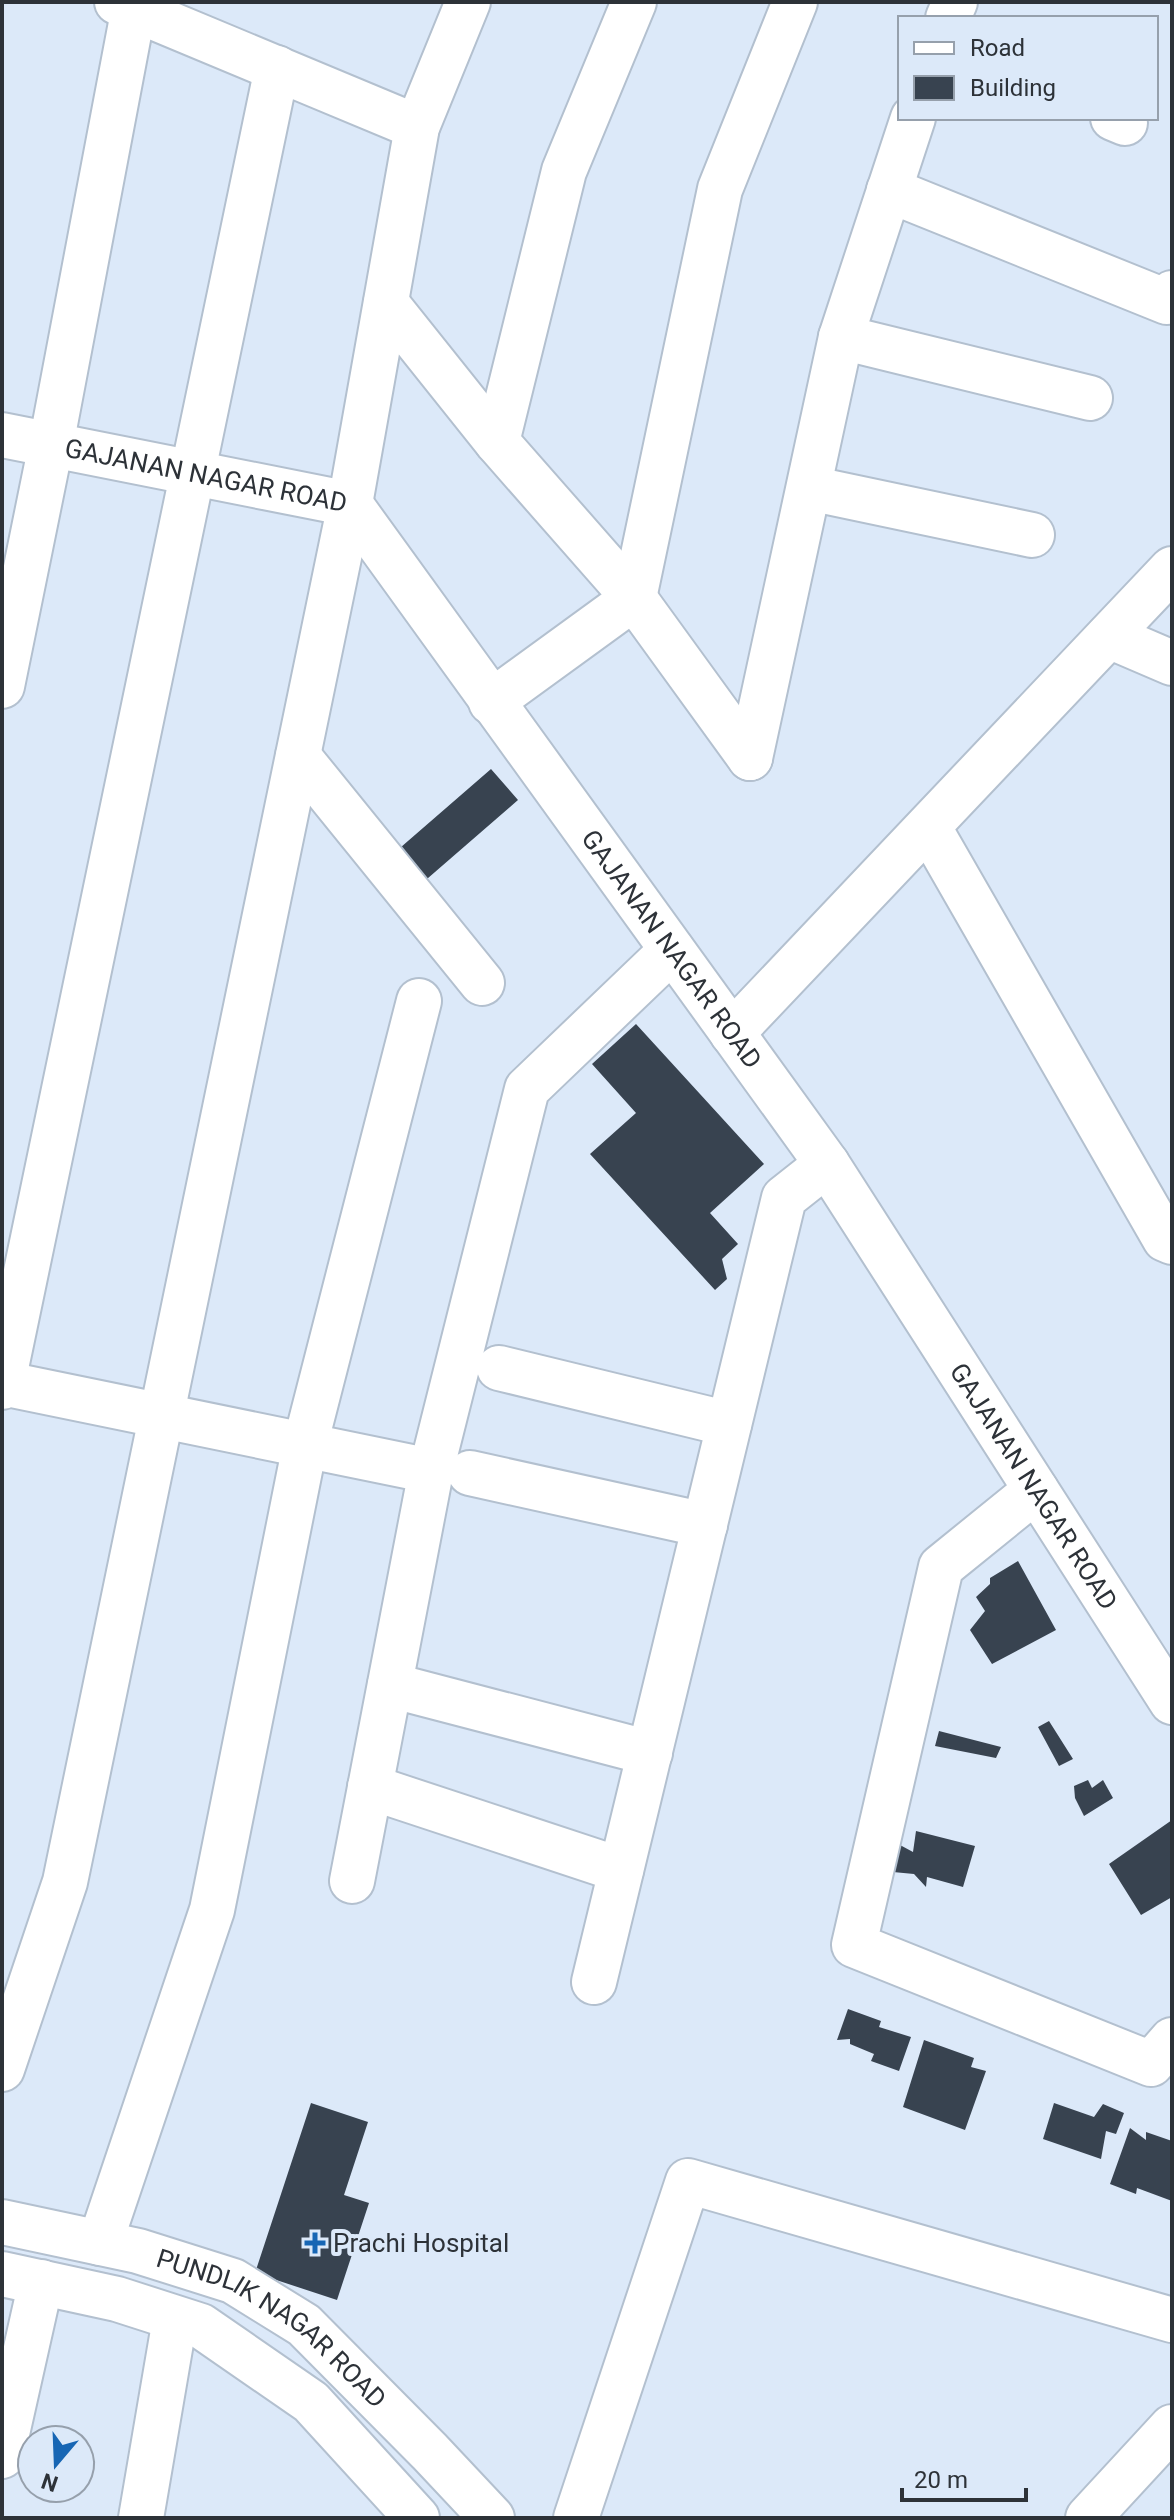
<svg xmlns="http://www.w3.org/2000/svg" width="1174" height="2520" font-family="Roboto,sans-serif">
<style>
.building{fill:#384350}
.lines{fill:none;stroke-linecap:round;stroke-linejoin:round}
.minor-casing{stroke:#b3c0cf;stroke-width:48}
.tertiary-casing{stroke:#b3c0cf;stroke-width:48}
.secondary-casing{stroke:#b3c0cf;stroke-width:48}
.minor{stroke:#fff;stroke-width:44}
.tertiary{stroke:#fff;stroke-width:44}
.secondary{stroke:#fff;stroke-width:44}
.poi-dot{fill:#1766b4;stroke:#dce9f9;stroke-width:3}
.labels{text-anchor:middle;stroke-width:8;stroke-linejoin:round;paint-order:stroke}
.street-label{font-size:26px;fill:#2d3238;stroke:#dce9f9}
.poi-label{font-size:26px;fill:#2d3238;stroke:#dce9f9;text-anchor:start}
</style>
<rect width="100%" height="100%" fill="#dce9f9"/>
<!-- building -->
<path class="building" d="M 491,769 L 518,800 L 420,885 L 393,854 Z
M 636,1024 L 764,1164 L 710,1213 L 738,1244 L 722,1259 L 727,1279 L 715,1290 L 590,1154 L 636,1113 L 592,1064 Z
M 1018,1561 L 1056,1630 L 992,1664 L 970,1630 L 985,1611 L 976,1597 L 990,1584 L 990,1578 Z
M 1049,1721 L 1073,1759 L 1059,1766 L 1038,1727 Z
M 939,1731 L 1001,1747 L 996,1758 L 935,1746 Z
M 1088,1780 L 1092,1788 L 1103,1780 L 1113,1798 L 1084,1816 L 1075,1798 L 1074,1786 Z
M 1172,1820 L 1172,1897 L 1141,1915 L 1109,1864 Z
M 916,1831 L 975,1846 L 963,1887 L 927,1877 L 926,1887 L 914,1874 L 893,1872 L 900,1845 L 913,1852 Z
M 848,2009 L 881,2021 L 879,2027 L 911,2037 L 899,2071 L 871,2061 L 874,2054 L 850,2044 L 850,2039 L 837,2040 Z
M 924,2040 L 974,2058 L 971,2067 L 986,2071 L 965,2130 L 903,2107 Z
M 311,2103 L 368,2122 L 344,2195 L 369,2203 L 337,2300 L 255,2273 Z
M 1054,2103 L 1094,2117 L 1103,2104 L 1124,2113 L 1116,2134 L 1106,2131 L 1101,2159 L 1043,2139 Z
M 1130,2128 L 1146,2140 L 1146,2132 L 1172,2141 L 1172,2201 L 1137,2188 L 1136,2194 L 1110,2184 Z"/>
<g class="lines">
<!-- minor casing -->
<g class="minor-casing">
<g id="minor">
<path d="M 117,2 L 417,127"/>
<path d="M 948,18 L 955,2"/>
<path d="M 1113,118 L 1125,123"/>
<path d="M 889,190 L 1167,302 L 1172,293"/>
<path d="M 386,303 L 497,442 L 634,598 L 750,758"/>
<path d="M 841,337 L 1090,398"/>
<path id="s1" d="M 2,435 L 350,504 L 827,1164 L 1172,1702"/>
<path d="M 497,442 L 564,171 L 634,2"/>
<path d="M 809,488 L 1032,535"/>
<path d="M 1109,636 L 1172,663"/>
<path d="M 2,686 L 51,445 L 135,2"/>
<path d="M 491,702 L 634,598 L 720,189 L 795,2"/>
<path d="M 298,756 L 482,983"/>
<path d="M 750,758 L 841,337 L 913,118"/>
<path d="M 929,828 L 1165,1239 L 1172,1242"/>
<path d="M 732,1033 L 1172,569"/>
<path d="M 499,1368 L 729,1424"/>
<path d="M 2,1383 L 431,1471"/>
<path d="M 2,1387 L 277,68"/>
<path d="M 470,1473 L 705,1525"/>
<path d="M 1036,1490 L 941,1567 L 854,1945 L 1151,2064 L 1172,2040"/>
<path d="M 390,1685 L 650,1753"/>
<path d="M 370,1787 L 621,1870"/>
<path d="M 352,1881 L 431,1471 L 527,1089 L 672,950"/>
<path d="M 594,1982 L 784,1198 L 827,1164"/>
<path d="M 2,2069 L 65,1882 L 350,504 L 417,127 L 468,2"/>
<path d="M 100,2243 L 212,1910 L 305,1445 L 419,1001"/>
<path d="M 2,2456 L 41,2282"/>
<path d="M 141,2518 L 175,2319"/>
<path d="M 576,2518 L 688,2181 L 1172,2320"/>
</g>
</g>
<!-- tertiary casing -->
<g class="tertiary-casing">
<path id="tertiary" d="M 1088,2518 L 1172,2427"/>
</g>
<!-- secondary casing -->
<g class="secondary-casing">
<g id="secondary">
<path id="s2" d="M 2,2222 L 138,2251 L 233,2281 L 304,2325 L 430,2452 L 492,2518"/>
<path d="M 2,2274 L 117,2299 L 201,2326 L 311,2402 L 417,2518"/>
</g>
</g>
<!-- minor -->
<use href="#minor" class="minor"/>
<!-- tertiary -->
<use href="#tertiary" class="tertiary"/>
<!-- secondary -->
<use href="#secondary" class="secondary"/>
</g>
<!-- markers -->
<path class="poi-dot" d="M311 2231h8v8h8v8h-8v8h-8v-8h-8v-8h8z"/>
<g class="labels">
<!-- street labels -->
<g class="street-label">
<text dy="9" stroke="none"><textPath href="#s1" startOffset="208">GAJANAN NAGAR ROAD</textPath></text>
<text dy="9" stroke="none"><textPath href="#s1" startOffset="904">GAJANAN NAGAR ROAD</textPath></text>
<text dy="9" stroke="none"><textPath href="#s1" startOffset="1552">GAJANAN NAGAR ROAD</textPath></text>
<text dy="9" stroke="none"><textPath href="#s2" startOffset="296">PUNDLIK NAGAR ROAD</textPath></text>
</g>
<!-- poi labels -->
<g class="poi-label">
<text x="333" y="2252">Prachi Hospital</text>
</g>
</g>
<!-- border -->
<rect width="1174" height="2520" fill="none" stroke="#2d3238" stroke-width="8"/>
<!-- legend -->
<rect x="898" y="16" width="260" height="104" fill="#dce9f9" stroke="#96a0ac" stroke-width="2"/>
<rect x="914" y="42" width="40" height="12" fill="#ffffff" stroke="#96a0ac" stroke-width="2"/>
<text x="970" y="56" font-size="24" fill="#2d3238">Road</text>
<rect x="914" y="76" width="40" height="24" fill="#384350" stroke="#96a0ac" stroke-width="2"/>
<text x="970" y="96" font-size="24" fill="#2d3238">Building</text>
<!-- north arrow -->
<g transform="translate(56 2464) rotate(199)"><circle r="38" fill="#dce9f9" stroke="#96a0ac" stroke-width="2"/>
<path d="M0-6L14 30L0 20L-14 30Z" fill="#1766b4"/>
<text y="-12" font-size="22" font-weight="bold" text-anchor="middle" fill="#2d3238">N</text>
</g>
<!-- scale -->
<path d="M902 2488v12h124v-12" fill="none" stroke="#2d3238" stroke-width="4"/>
<text x="914" y="2488" font-size="24" fill="#2d3238" stroke="#dce9f9" stroke-width="6" paint-order="stroke">20 m</text>
</svg>
